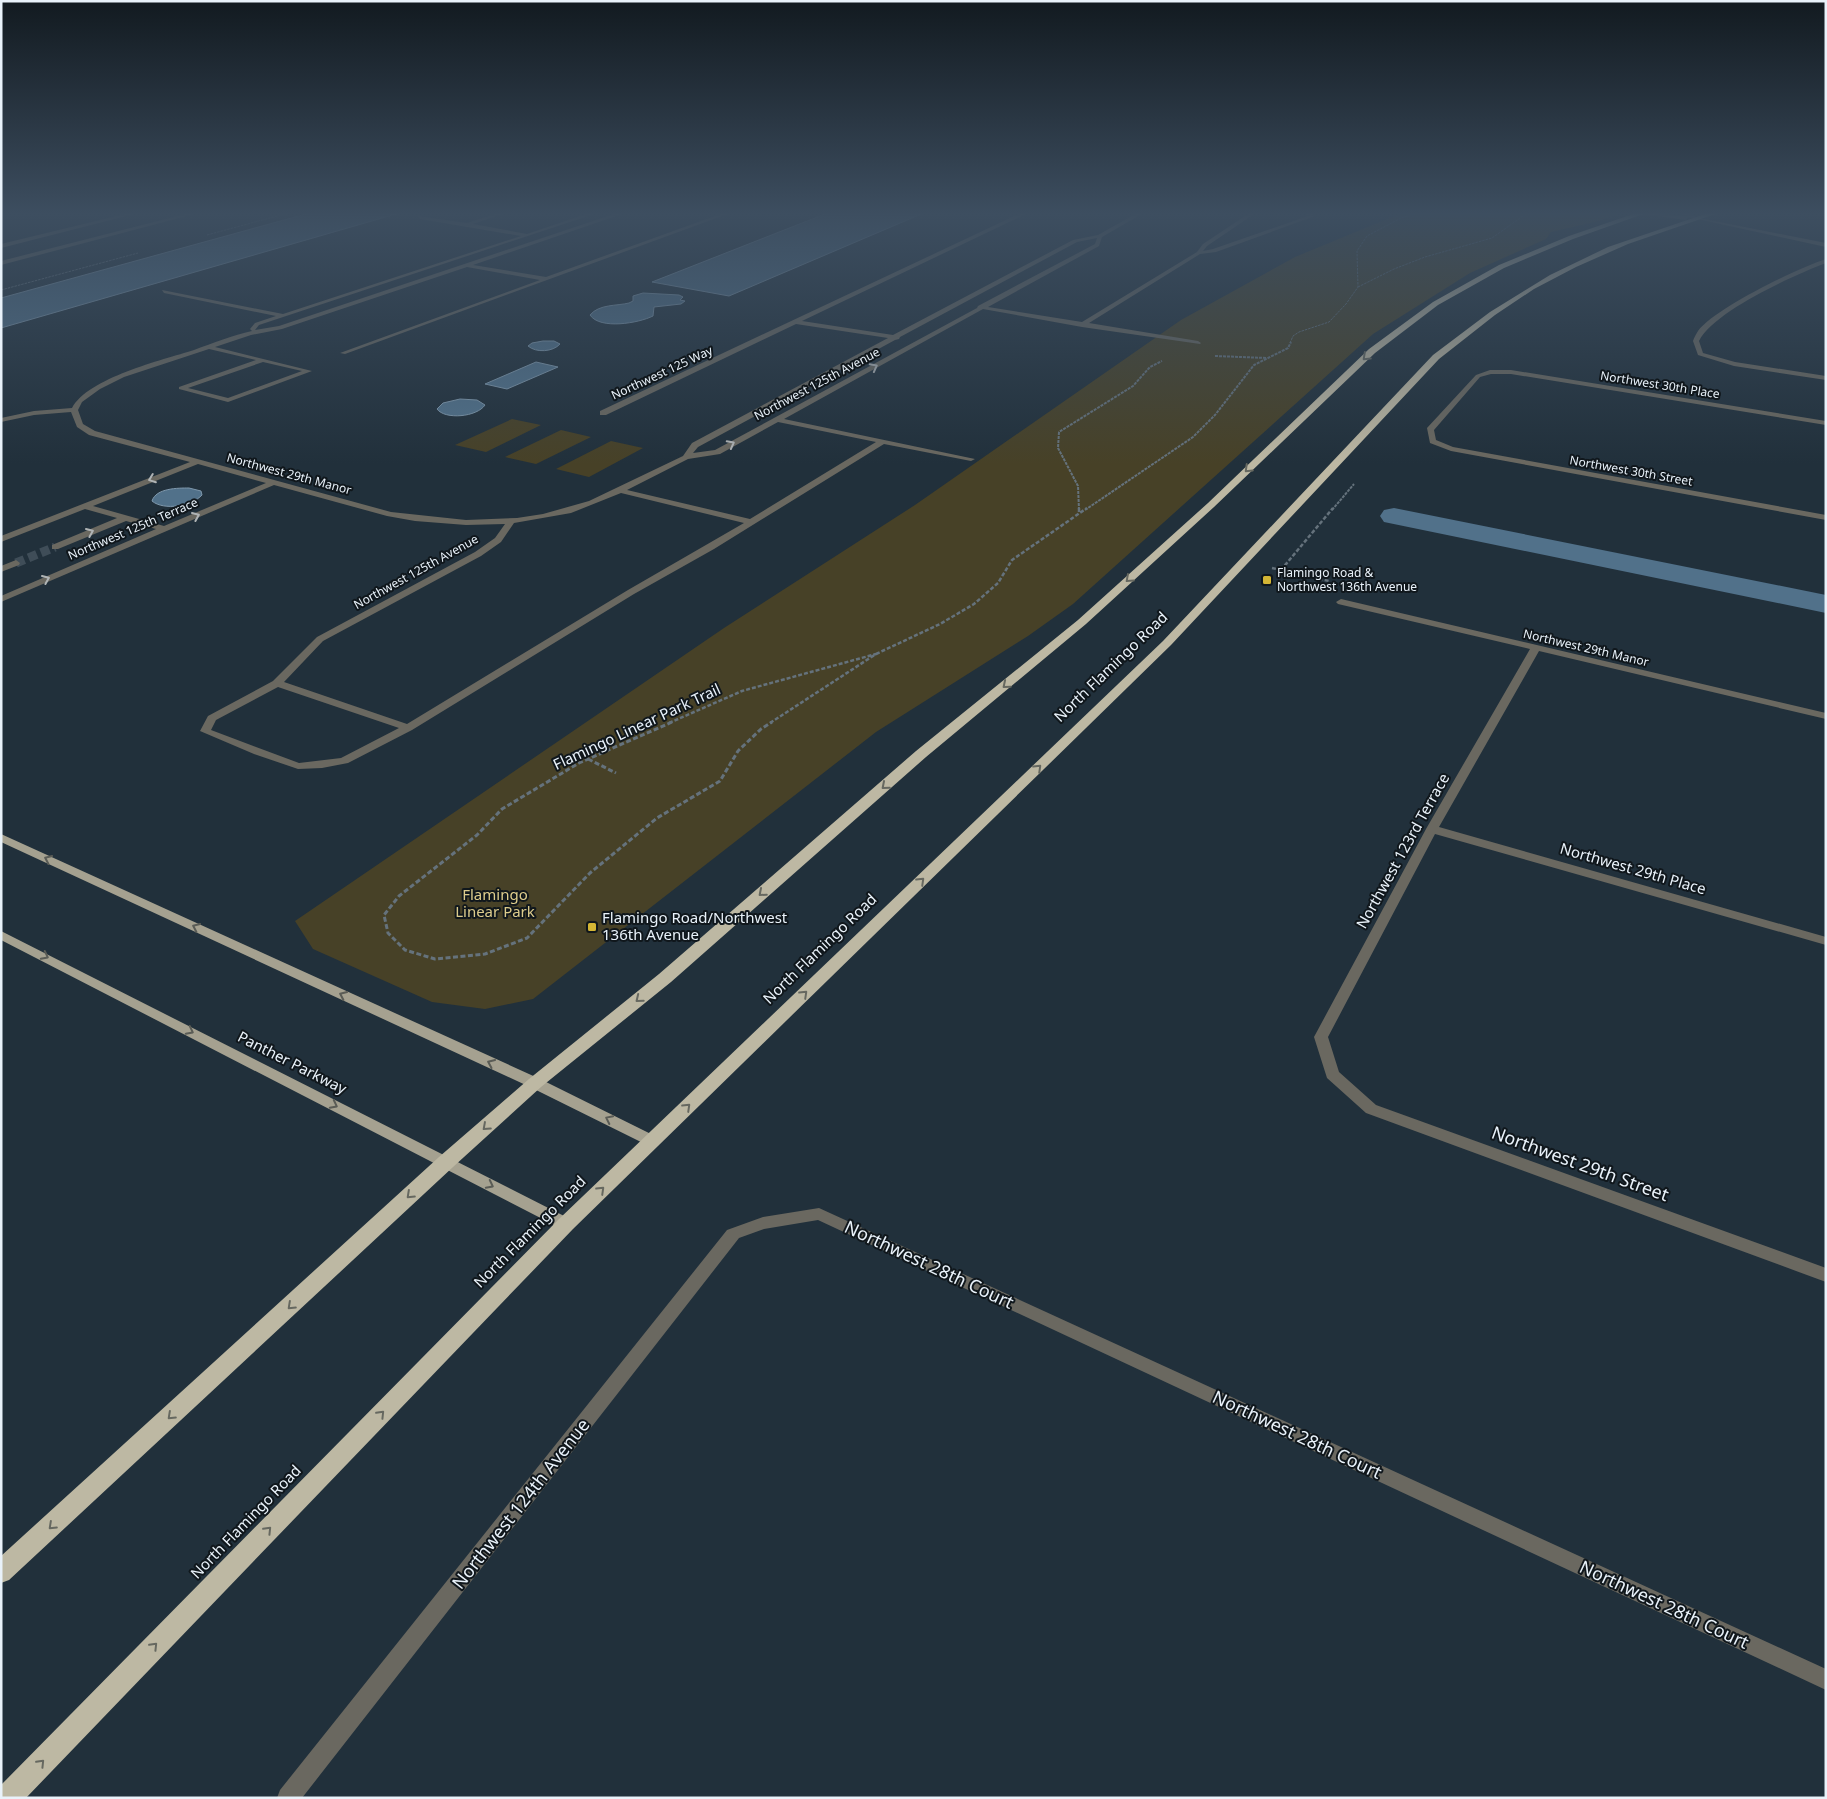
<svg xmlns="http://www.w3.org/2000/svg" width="1827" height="1799" font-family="'Noto Sans',sans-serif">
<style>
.green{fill:#474127}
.water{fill:#51718a;stroke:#7f98ac}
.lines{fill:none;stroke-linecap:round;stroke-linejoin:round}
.canal{fill:#51718a;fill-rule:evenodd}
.minor-tunnel{stroke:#3f4d58;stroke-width:9;stroke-dasharray:9 4.5;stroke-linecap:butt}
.path-far3{stroke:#65727c;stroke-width:1;stroke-dasharray:2.5 1;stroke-linecap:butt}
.path-far2{stroke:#65727c;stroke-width:2;stroke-dasharray:3 1;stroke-linecap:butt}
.path-far1{stroke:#65727c;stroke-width:2.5;stroke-dasharray:4 2;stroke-linecap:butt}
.path{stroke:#65727c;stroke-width:3;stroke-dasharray:5 2.5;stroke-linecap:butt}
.minor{fill:#6a6860;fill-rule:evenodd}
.major{fill:#a5a190;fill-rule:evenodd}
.highway{fill:#bdb8a3;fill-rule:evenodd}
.oneway{stroke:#666860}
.oneway2{stroke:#b0b4b5}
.oneway3{stroke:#5a5c56}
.poi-dot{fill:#d4b635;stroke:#10171c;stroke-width:2}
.labels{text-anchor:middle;stroke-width:4;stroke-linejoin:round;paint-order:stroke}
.far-street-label{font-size:12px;fill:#e9f2fa;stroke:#10171c}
.far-poi-label{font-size:12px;fill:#e9f2fa;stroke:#10171c;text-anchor:start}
.street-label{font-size:15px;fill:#e9f2fa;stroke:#10171c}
.park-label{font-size:15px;fill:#ddcc8c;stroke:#10171c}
.poi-label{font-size:15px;fill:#e9f2fa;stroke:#10171c;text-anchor:start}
.near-street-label{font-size:18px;fill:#e9f2fa;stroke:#10171c}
</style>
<rect width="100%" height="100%" fill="#21303b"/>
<!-- green -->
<path class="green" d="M 1404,212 L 1623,212 L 1599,221 L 1551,232 L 1546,239 L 1470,273 L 1373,334 L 1073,604 L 1028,636 L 876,732 L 533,999 L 485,1009 L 432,1002 L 313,949 L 295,921 L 724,628 L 915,505 L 1181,320 L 1295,257 Z
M 512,419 L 541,425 L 486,452 L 455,445 Z
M 561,430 L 591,437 L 536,464 L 505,457 Z
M 611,441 L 643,448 L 589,477 L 556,469 Z"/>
<!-- water -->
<path class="water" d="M 313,212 L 403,212 L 1,328 L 1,298 Z
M 830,212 L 926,212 L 729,296 L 652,282 Z
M 643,293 L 679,295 L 683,297 L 680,300 L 685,301 L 681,304 L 654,307 L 653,316 C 639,323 600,330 590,315 C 599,304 617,306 629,303 L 633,301 L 633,296 Z
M 543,341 L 554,341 L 560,344 C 553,352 536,353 528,346 L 532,343 Z
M 536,362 L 558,367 L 507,389 L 485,384 Z
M 460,399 L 477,400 L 485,405 C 477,417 445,420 437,409 L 443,403 Z
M 189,488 L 201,491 L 202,495 C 192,506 164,511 152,501 C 156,488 178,488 189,488 Z"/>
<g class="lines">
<!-- canal -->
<path class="canal" d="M 1394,508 L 1826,595 L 1826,613 L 1384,522 L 1380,516 L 1384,510 Z"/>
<!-- minor-tunnel -->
<path class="minor-tunnel" d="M 16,563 L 55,547"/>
<!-- path-far3 -->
<path class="path-far3" d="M 1521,212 L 1536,212
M 207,235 L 292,212
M 1358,287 L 1394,269 L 1425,257 L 1492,238 L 1523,216 L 1531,213
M 1,290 L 138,253
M 1290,343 L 1293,336 L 1299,332 L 1329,322 L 1346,304 L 1358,287 L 1357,251 L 1367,236 L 1401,218 L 1422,212"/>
<!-- path-far2 -->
<path class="path-far2" d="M 1215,356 L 1267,358
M 1079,510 L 1078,486 L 1058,448 L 1059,432 L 1133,386 L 1150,367 L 1162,361
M 1085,510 L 1193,437 L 1215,415 L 1254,365 L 1288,348 L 1291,342
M 1332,510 L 1354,484"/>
<!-- path-far1 -->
<path class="path-far1" d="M 1079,508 L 1079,512
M 1272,568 L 1329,581
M 1281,570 L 1333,508
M 876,654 L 940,624 L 974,604 L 998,583 L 1012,560 L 1087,508
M 669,723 L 742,691 L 876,654
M 770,723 L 876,654"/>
<!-- path -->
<path class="path" d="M 672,722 L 579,763 L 502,809 L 477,835 L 399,896 L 384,915 L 388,933 L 405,950 L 435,959 L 485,954 L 527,938 L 590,873 L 657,818 L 720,781 L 738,751 L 761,729 L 772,722
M 588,759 L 616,773"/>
<!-- minor -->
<path class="minor" d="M 133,212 L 142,212 L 1,248 L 1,244 Z
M 193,212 L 202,212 L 1,265 L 1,261 Z
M 501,212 L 509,212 L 473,224 L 527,234 L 592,212 L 600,212 L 259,325 L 255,330 L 279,326 L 620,212 L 628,212 L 473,265 L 546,277 L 726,212 L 733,212 L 345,354 L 340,353 L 540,280 L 467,267 L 282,329 L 251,335 L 215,347 L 312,371 L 228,402 L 179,389 L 179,387 L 256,360 L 209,349 L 124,377 L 100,389 L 82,402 L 78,410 L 83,424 L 95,431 L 391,512 L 466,520 L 517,518 L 543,514 L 589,501 L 683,456 L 692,443 L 888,338 L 796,324 L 606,415 L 600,415 L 600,411 L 1023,212 L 1030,212 L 802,321 L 893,335 L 1073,240 L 1098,235 L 1139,212 L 1145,212 L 1102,237 L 1099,246 L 988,307 L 1082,322 L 1197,252 L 1203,244 L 1251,212 L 1257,212 L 1207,246 L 1203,251 L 1213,249 L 1308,216 L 1304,212 L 1310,212 L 1315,216 L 1216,252 L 1200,254 L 1089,323 L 1198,341 L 1201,343 L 1200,344 L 1082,327 L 983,309 L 784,419 L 975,459 L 971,461 L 884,444 L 714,549 L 634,594 L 412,730 L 348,763 L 322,768 L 298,769 L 254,754 L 200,731 L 208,716 L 273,681 L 317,637 L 475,552 L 495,538 L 505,524 L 466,525 L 415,521 L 387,516 L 274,485 L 1,602 L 1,596 L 156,529 L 126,521 L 58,549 L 52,549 L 52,545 L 117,518 L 85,509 L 1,542 L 1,536 L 190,462 L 89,435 L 77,427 L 71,412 L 34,415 L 1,422 L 1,418 L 34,411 L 72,408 C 88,378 162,360 194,350 C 213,343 233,335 252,331 L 250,329 L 255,323 L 276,316 L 164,293 L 162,290 L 283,314 L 521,236 L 420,219 L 418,216 L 467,223 ZM 1097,238 L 1095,244 L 978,306 L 977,308 L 715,450 L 693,453 L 698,447 L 895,340 L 899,339 L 900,337 L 1077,242 ZM 263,362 L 302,371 L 228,398 L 188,388 ZM 778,422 L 876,442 L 750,519 L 627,490 L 688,459 L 720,454 ZM 198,464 L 266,483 L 164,526 L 93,506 ZM 621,493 L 744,523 L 628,590 L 407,724 L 284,682 L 323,641 L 481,556 L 501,542 L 514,523 L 571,513 ZM 278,687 L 399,728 L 341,758 L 299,763 L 211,730 L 216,720 Z
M 1628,212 L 1686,216 L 1676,212 L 1684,212 L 1699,218 L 1826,243 L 1826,247 L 1688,217 L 1686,220 Z
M 1826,259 L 1826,263 C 1794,275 1714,311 1699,341 L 1703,353 L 1735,362 L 1826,376 L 1826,380 L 1734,366 L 1698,355 L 1693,341 C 1694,338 1696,334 1698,331 C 1715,308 1798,268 1826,259 Z
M 1490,370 L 1511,370 L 1826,421 L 1826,425 L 1511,374 L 1491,374 L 1480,377 L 1434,430 L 1436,440 L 1453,447 L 1826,515 L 1826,520 L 1451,451 L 1430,443 L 1427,428 L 1476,375 Z
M 16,560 L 20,563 L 19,565 L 1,572 L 1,566 Z
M 1341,599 L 1826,713 L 1826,719 L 1539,651 L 1439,827 L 1826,937 L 1826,945 L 1435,834 L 1328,1037 L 1339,1072 L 1376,1105 L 1826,1268 L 1826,1282 L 1366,1113 L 1327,1078 L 1314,1037 L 1426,829 L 1530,649 L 1338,604 L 1336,602 Z
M 819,1208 L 1826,1669 L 1826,1690 L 818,1220 L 764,1229 L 739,1238 L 302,1798 L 277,1798 L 280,1790 L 727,1230 L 763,1217 Z"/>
<!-- major -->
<path class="major" d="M 1,834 L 540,1079 L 657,1137 L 660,1141 L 657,1145 L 652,1147 L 647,1145 L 530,1087 L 1,842 Z
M 1,931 L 572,1220 L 574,1224 L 572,1228 L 566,1230 L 560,1228 L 1,940 Z"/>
<!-- highway -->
<path class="highway" d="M 1639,212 L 1649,212 L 1573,239 L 1504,268 L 1438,305 L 1375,353 L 1214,507 L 1086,624 L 926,757 L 671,982 L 541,1087 L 453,1167 L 9,1580 L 1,1583 L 1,1556 L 439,1157 L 529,1079 L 659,974 L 916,751 L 1078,620 L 1208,503 L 1369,349 L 1433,302 L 1499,265 L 1569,236 Z
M 1711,212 L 1721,212 L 1628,244 L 1576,267 L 1534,289 L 1495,315 L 1439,359 L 1171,645 L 573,1229 L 26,1798 L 1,1798 L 1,1785 L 559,1219 L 1163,641 L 1433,355 L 1490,312 L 1550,275 L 1608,247 Z"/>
</g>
<!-- one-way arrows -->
<defs><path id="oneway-chevron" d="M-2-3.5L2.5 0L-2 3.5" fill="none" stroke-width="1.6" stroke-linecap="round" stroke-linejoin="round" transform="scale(1.25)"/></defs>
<g class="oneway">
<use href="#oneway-chevron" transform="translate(1366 357) rotate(137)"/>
<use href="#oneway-chevron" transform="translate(1248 469) rotate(136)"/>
<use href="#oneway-chevron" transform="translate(1129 579) rotate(138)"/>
<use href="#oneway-chevron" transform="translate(1006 685) rotate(140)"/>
<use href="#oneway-chevron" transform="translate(1038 768) rotate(-44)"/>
<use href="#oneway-chevron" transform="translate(885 786) rotate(139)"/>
<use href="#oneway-chevron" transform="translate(921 881) rotate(-44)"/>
<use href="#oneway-chevron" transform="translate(762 893) rotate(139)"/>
<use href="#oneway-chevron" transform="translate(804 994) rotate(-44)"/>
<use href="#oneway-chevron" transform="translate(639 999) rotate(141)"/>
<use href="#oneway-chevron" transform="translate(687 1107) rotate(-44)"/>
<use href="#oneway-chevron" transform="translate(486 1127) rotate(138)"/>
<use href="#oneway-chevron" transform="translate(601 1190) rotate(-44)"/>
<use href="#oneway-chevron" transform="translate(410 1195) rotate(137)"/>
<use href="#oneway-chevron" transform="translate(291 1306) rotate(137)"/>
<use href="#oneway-chevron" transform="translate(381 1414) rotate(-46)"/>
<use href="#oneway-chevron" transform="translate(171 1416) rotate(137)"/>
<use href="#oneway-chevron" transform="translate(52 1526) rotate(137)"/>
<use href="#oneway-chevron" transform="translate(268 1530) rotate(-46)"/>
<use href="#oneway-chevron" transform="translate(154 1646) rotate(-46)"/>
<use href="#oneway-chevron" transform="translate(41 1763) rotate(-46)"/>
</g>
<g class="oneway2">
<use href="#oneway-chevron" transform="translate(874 367) rotate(-28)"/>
<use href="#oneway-chevron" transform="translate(731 444) rotate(-28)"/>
<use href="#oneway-chevron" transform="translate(152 479) rotate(159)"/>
<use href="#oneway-chevron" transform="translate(196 516) rotate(-23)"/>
<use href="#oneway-chevron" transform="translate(90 532) rotate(-23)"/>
<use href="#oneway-chevron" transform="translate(46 579) rotate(-23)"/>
</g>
<g class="oneway3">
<use href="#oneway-chevron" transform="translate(48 859) rotate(-155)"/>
<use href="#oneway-chevron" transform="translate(196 927) rotate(-155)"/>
<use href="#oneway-chevron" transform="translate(45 956) rotate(27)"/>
<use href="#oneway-chevron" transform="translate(343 995) rotate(-155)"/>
<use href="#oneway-chevron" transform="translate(190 1031) rotate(27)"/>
<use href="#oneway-chevron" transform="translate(491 1063) rotate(-156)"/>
<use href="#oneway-chevron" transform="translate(334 1105) rotate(27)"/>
<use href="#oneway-chevron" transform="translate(609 1119) rotate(-154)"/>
<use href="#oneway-chevron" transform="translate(490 1185) rotate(27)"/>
</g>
<!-- sky -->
<linearGradient id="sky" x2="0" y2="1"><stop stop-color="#121a20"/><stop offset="0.46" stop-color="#3d4e60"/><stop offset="1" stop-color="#3d4e60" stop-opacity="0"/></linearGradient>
<rect width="1827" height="464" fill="url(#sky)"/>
<!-- markers -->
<g class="poi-dot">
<rect x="1262" y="575" width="10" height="10" rx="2.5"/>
<rect x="587" y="922" width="10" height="10" rx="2.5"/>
</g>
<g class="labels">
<!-- far-street labels -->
<g class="far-street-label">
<text transform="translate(662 373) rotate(-25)" y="4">Northwest 125 Way</text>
<text transform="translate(817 384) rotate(-28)" y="4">Northwest 125th Avenue</text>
<text transform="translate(1660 385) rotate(9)" y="4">Northwest 30th Place</text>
<text transform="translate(1631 471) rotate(10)" y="4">Northwest 30th Street</text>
<text transform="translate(289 474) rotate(15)" y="4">Northwest 29th Manor</text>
<text transform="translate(133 529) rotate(-23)" y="4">Northwest 125th Terrace</text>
<text transform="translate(416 572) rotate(-29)" y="4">Northwest 125th Avenue</text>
<text transform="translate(1586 648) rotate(13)" y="4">Northwest 29th Manor</text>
</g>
<!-- far-poi labels -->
<g class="far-poi-label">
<text x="1277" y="577">Flamingo Road &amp;<tspan x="1277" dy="14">Northwest 136th Avenue</tspan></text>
</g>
<!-- street labels -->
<g class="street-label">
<text transform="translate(1111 667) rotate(-44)" y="5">North Flamingo Road</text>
<text transform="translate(637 727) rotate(-25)" y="5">Flamingo Linear Park Trail</text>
<text transform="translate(1403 851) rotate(-61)" y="5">Northwest 123rd Terrace</text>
<text transform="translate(1633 869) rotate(16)" y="5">Northwest 29th Place</text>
<text transform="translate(820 949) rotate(-44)" y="5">North Flamingo Road</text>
<text transform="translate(292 1063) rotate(27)" y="5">Panther Parkway</text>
<text transform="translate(530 1232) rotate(-45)" y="5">North Flamingo Road</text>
<text transform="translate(246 1522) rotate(-46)" y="5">North Flamingo Road</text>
</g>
<!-- park labels -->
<g class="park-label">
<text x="495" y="900">Flamingo<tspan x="495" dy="17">Linear Park</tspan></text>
</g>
<!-- poi labels -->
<g class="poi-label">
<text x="602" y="923">Flamingo Road/Northwest<tspan x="602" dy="17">136th Avenue</tspan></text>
</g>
<!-- near-street labels -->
<g class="near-street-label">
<text transform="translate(1580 1164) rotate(20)" y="6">Northwest 29th Street</text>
<text transform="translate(929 1265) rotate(25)" y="6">Northwest 28th Court</text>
<text transform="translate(1297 1435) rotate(25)" y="6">Northwest 28th Court</text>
<text transform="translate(521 1504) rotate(-52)" y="6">Northwest 124th Avenue</text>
<text transform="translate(1664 1605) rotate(25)" y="6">Northwest 28th Court</text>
</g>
</g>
<!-- border -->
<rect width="1827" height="1799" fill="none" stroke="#e9f2fa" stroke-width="5"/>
</svg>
